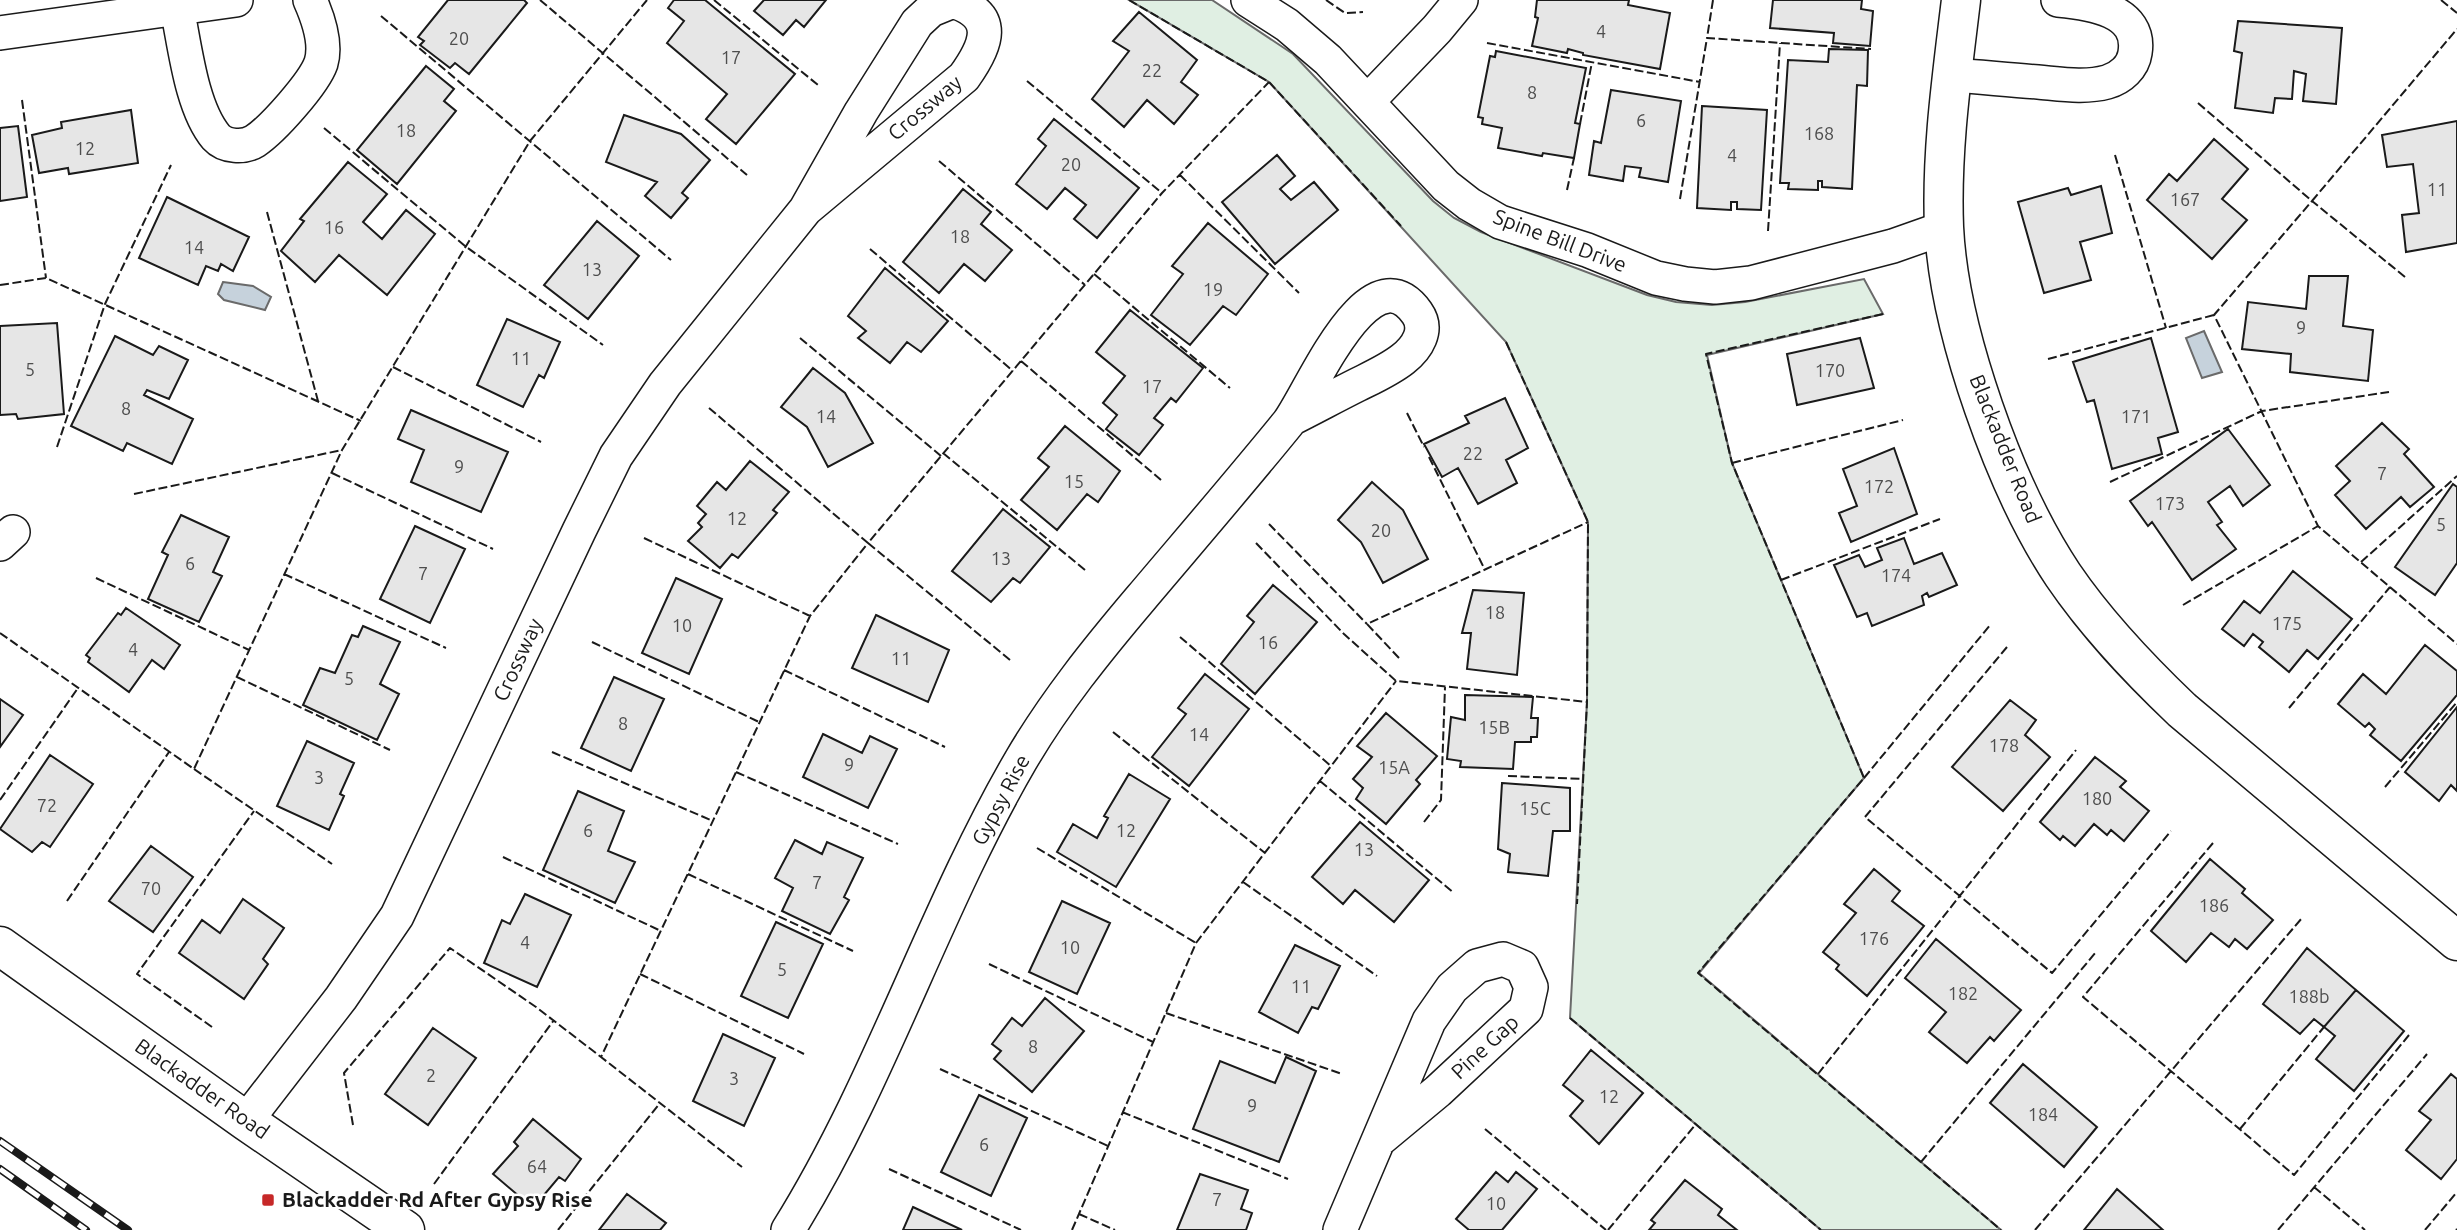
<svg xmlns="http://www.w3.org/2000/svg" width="2457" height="1230" font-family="Ubuntu,sans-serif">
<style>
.green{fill:#e0efe3;stroke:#6a6a6a;stroke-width:2}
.water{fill:#c6d2dc;stroke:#6a6a6a;stroke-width:2}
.building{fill:#e6e6e6;stroke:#1a1a1a;stroke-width:2}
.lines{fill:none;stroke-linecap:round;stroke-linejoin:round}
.minor-casing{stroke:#1a1a1a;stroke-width:36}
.tertiary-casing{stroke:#1a1a1a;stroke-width:41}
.minor{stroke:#fff;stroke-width:33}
.tertiary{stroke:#fff;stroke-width:38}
.rail-casing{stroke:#1a1a1a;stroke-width:8}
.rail{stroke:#fff;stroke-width:5;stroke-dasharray:16;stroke-linecap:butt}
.fence{stroke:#1a1a1a;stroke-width:2;stroke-dasharray:9 3.5;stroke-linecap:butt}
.poi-dot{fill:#c62828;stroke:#fff;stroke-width:2.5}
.labels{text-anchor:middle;stroke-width:5;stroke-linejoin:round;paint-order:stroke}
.number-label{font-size:18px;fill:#4d4d4d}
.street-label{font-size:21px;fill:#1a1a1a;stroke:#fff}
.poi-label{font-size:21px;font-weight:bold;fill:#1a1a1a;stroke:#fff;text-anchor:start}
</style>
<rect width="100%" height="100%" fill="#fff"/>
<!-- green -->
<path class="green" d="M 1129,0 L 1212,0 L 1293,54 L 1433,201 L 1454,218 L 1481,232 L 1647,295 L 1676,302 L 1712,305 L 1745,302 L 1864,279 L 1883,314 L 1707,355 L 1732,463 L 1864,778 L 1699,973 L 2001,1230 L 1821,1230 L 1570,1018 L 1587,702 L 1588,522 L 1506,342 L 1269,82 Z"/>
<!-- water -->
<path class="water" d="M 223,282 L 253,286 L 271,297 L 265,310 L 224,300 L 218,294 Z
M 2204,331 L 2222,372 L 2202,378 L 2186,338 Z"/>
<!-- building -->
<path class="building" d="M 448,0 L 524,0 L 527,3 L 469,74 L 455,63 L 450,68 L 420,45 L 424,41 L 418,37 Z
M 674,0 L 705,0 L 795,74 L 736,144 L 706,119 L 727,94 L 667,43 L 684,21 L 668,8 Z
M 764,0 L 826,0 L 804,27 L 796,20 L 783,35 L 754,11 Z
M 1537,0 L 1629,0 L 1628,5 L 1670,13 L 1660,69 L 1583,55 L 1583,53 L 1568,49 L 1567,53 L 1532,46 L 1538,18 L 1535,17 Z
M 1773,0 L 1862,0 L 1861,9 L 1873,11 L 1870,46 L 1833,43 L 1834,33 L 1770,28 Z
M 1139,12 L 1197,60 L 1181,82 L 1198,95 L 1174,124 L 1147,100 L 1124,127 L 1092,99 L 1129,51 L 1113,41 Z
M 2238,21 L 2342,28 L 2336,104 L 2303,101 L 2306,74 L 2294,71 L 2292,99 L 2275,98 L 2273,113 L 2235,108 L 2242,53 L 2234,51 Z
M 1829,49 L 1868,50 L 1867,86 L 1857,85 L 1852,189 L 1822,187 L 1822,181 L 1818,181 L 1818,190 L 1788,189 L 1789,183 L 1780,183 L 1788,60 L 1828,62 Z
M 1496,51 L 1586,68 L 1575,123 L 1580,124 L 1574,158 L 1543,153 L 1542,156 L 1498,148 L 1502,128 L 1482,124 L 1483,118 L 1478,117 L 1490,56 L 1495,57 Z
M 426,66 L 454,89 L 444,101 L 456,111 L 397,184 L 357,150 Z
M 1611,90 L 1681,101 L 1668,182 L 1639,177 L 1641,168 L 1625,166 L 1623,181 L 1589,175 L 1594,141 L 1601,143 Z
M 1702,106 L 1767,110 L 1761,210 L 1737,209 L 1737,202 L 1731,202 L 1731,210 L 1697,208 Z
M 131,110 L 138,163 L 69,174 L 68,168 L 39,173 L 32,135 L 62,128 L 61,122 Z
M 624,115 L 681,134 L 710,160 L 682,193 L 688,198 L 671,218 L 645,196 L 657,182 L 606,162 Z
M 1054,119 L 1139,188 L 1097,238 L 1074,219 L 1086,205 L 1065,188 L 1047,209 L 1016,184 L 1046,146 L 1038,139 Z
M 2457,121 L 2457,243 L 2406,252 L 2402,215 L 2419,213 L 2413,164 L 2387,167 L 2382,135 Z
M 18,126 L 27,197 L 0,201 L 0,128 Z
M 2214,139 L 2248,169 L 2222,199 L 2247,220 L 2212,259 L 2147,200 L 2169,174 L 2177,181 Z
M 1277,155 L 1295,176 L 1280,189 L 1291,200 L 1314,182 L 1338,210 L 1275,264 L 1222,202 Z
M 348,162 L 387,194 L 363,222 L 382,239 L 406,210 L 435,234 L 387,295 L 339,255 L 315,282 L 281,251 L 304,221 L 300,219 Z
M 2101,186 L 2112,233 L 2080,242 L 2091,280 L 2044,293 L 2018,202 L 2068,188 L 2071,195 Z
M 963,189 L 991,212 L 981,224 L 1012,250 L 985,281 L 964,264 L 939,293 L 903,262 Z
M 167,197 L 249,237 L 233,271 L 221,264 L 218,271 L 206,266 L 198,285 L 139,258 Z
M 597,221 L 639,256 L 588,319 L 544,285 Z
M 1208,223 L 1268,274 L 1236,315 L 1223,306 L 1190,345 L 1151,315 L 1183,274 L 1172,266 Z
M 885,268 L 948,321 L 921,352 L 907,342 L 890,363 L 858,338 L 866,331 L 848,316 Z
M 2309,276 L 2348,276 L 2343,326 L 2373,330 L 2368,381 L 2290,372 L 2291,354 L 2242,349 L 2248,302 L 2306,309 Z
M 1130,310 L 1203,368 L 1176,402 L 1171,398 L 1154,418 L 1163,425 L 1139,455 L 1106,429 L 1117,415 L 1103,403 L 1125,376 L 1096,352 Z
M 507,319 L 560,342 L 544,378 L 539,375 L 523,407 L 477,385 Z
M 57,323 L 64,414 L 18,419 L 16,414 L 0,415 L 0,326 Z
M 115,336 L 153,355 L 159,346 L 188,360 L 169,399 L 147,390 L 144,395 L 193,419 L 172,464 L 127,443 L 123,451 L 71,426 Z
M 1860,338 L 1874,388 L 1797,405 L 1787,354 Z
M 2151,338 L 2178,432 L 2158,438 L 2162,454 L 2112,469 L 2094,400 L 2087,402 L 2073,362 Z
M 813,368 L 845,393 L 873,443 L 828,467 L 807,427 L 781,407 Z
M 1505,398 L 1528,448 L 1506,460 L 1517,483 L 1478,504 L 1458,468 L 1442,477 L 1424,444 L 1469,423 L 1465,416 Z
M 411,410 L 508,452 L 481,512 L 411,482 L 424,450 L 398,439 Z
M 2382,423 L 2409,449 L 2404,454 L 2434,487 L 2410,507 L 2401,497 L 2366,529 L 2335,495 L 2350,481 L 2336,466 Z
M 1065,426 L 1120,471 L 1098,502 L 1087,494 L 1057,530 L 1021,500 L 1049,467 L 1038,458 Z
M 2228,429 L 2270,485 L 2243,506 L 2230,486 L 2208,502 L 2222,522 L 2217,525 L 2236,549 L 2192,580 L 2152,522 L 2148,526 L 2130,501 Z
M 1894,448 L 1917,514 L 1851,542 L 1839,513 L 1857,506 L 1843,469 Z
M 750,461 L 789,492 L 773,510 L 777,513 L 738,558 L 732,554 L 720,568 L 688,541 L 702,527 L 698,523 L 706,514 L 697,506 L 717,482 L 726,490 Z
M 1372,482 L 1403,510 L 1428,559 L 1383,583 L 1361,542 L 1338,520 Z
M 2453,484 L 2457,487 L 2457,563 L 2435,595 L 2395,567 Z
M 1003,509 L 1050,547 L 1020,583 L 1013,578 L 991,602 L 952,571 Z
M 181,515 L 229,537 L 213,572 L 222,576 L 199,622 L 148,599 L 168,555 L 162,552 Z
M 415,526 L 465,549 L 430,623 L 380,599 Z
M 1904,538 L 1914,564 L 1942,553 L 1957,585 L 1929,597 L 1927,593 L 1922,596 L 1924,605 L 1872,626 L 1867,613 L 1857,617 L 1834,565 L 1859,555 L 1865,567 L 1882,560 L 1877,548 Z
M 2293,571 L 2352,619 L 2318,659 L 2307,650 L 2289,672 L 2259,647 L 2263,642 L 2253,634 L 2244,646 L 2222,629 L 2244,601 L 2260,613 Z
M 676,578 L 722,599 L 689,674 L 642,653 Z
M 1273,585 L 1317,622 L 1255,694 L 1221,664 L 1254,622 L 1247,616 Z
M 1473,590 L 1524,593 L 1517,675 L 1467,669 L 1471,633 L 1462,633 Z
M 126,608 L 180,645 L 164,669 L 152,660 L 129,692 L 88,662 L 90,658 L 86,655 L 118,613 L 121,615 Z
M 876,615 L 949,650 L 928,702 L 852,668 Z
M 363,626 L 400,642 L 380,684 L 399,694 L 377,740 L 303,705 L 320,668 L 335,673 L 352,635 L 358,637 Z
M 2425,645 L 2457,671 L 2457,695 L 2401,761 L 2370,735 L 2375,729 L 2369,723 L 2365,727 L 2338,704 L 2363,674 L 2386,694 Z
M 1205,674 L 1249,709 L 1189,786 L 1152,757 L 1186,714 L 1178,708 Z
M 614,677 L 664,699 L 631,771 L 581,748 Z
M 1465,695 L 1533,697 L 1531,718 L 1538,718 L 1537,737 L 1531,737 L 1531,742 L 1515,742 L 1513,769 L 1460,767 L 1461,761 L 1447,759 L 1451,717 L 1465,720 Z
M 0,699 L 23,715 L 0,747 Z
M 2010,700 L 2036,720 L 2025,735 L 2050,757 L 2003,811 L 1952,767 Z
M 2457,707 L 2457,791 L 2451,785 L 2439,801 L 2405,772 Z
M 1386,713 L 1437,756 L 1416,780 L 1420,784 L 1386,824 L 1356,799 L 1363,788 L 1353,779 L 1372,757 L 1357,746 Z
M 823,734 L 862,753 L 870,736 L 897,749 L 868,808 L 803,777 Z
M 307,741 L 354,763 L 340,794 L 344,796 L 329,830 L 277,806 Z
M 50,755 L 93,784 L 50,847 L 42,842 L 32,852 L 0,829 Z
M 2095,757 L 2126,781 L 2120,787 L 2149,811 L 2124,841 L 2111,830 L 2107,835 L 2094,824 L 2075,846 L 2063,836 L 2060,840 L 2040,822 Z
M 1129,774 L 1170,799 L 1116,887 L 1057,852 L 1073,824 L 1097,838 L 1108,818 L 1104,816 Z
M 1502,783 L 1570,788 L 1570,831 L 1553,831 L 1548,876 L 1508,872 L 1510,854 L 1498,849 Z
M 578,791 L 624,811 L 608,851 L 635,862 L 615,903 L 543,870 Z
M 1360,822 L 1429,880 L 1394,922 L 1355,890 L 1343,904 L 1312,877 Z
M 795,840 L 822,854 L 827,842 L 863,858 L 844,897 L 849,900 L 830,934 L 782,911 L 793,888 L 775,878 Z
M 151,846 L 193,877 L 153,932 L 109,901 Z
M 2210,859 L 2245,889 L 2242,893 L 2273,920 L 2247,949 L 2235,939 L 2229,947 L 2211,933 L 2186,962 L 2151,931 Z
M 1874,869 L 1900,891 L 1892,901 L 1924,926 L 1867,996 L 1836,969 L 1839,965 L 1823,952 L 1856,913 L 1844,904 Z
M 525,894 L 571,915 L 537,987 L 484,963 L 502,920 L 510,924 Z
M 243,899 L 284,928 L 263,959 L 268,964 L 244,999 L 179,953 L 202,920 L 220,933 Z
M 1062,901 L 1110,923 L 1077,994 L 1029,972 Z
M 776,922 L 823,944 L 788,1018 L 741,996 Z
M 1936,939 L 2021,1010 L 1994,1041 L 1990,1037 L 1967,1063 L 1929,1032 L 1946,1012 L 1905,978 Z
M 1295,945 L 1340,966 L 1318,1009 L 1312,1007 L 1298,1033 L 1259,1012 Z
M 2307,948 L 2356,990 L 2324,1027 L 2314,1019 L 2300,1034 L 2263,1004 Z
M 2356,990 L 2404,1031 L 2354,1091 L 2316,1059 L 2335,1036 L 2324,1027 Z
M 1045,998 L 1084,1031 L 1032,1092 L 994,1059 L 1001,1051 L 992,1044 L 1012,1018 L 1022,1026 Z
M 433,1028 L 476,1058 L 428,1125 L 385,1094 Z
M 723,1034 L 775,1058 L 744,1126 L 693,1101 Z
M 1591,1050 L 1643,1093 L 1599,1144 L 1570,1116 L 1583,1101 L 1563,1085 Z
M 1286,1057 L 1316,1071 L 1279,1162 L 1193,1129 L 1220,1061 L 1275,1083 Z
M 2023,1064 L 2097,1127 L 2064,1167 L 1990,1103 Z
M 2451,1074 L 2457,1079 L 2457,1159 L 2441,1179 L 2406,1150 L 2431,1120 L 2419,1111 Z
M 979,1095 L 1027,1118 L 991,1196 L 941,1172 Z
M 533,1119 L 581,1159 L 565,1181 L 559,1177 L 533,1208 L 493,1174 L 518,1146 L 514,1142 Z
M 1496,1172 L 1508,1182 L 1516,1172 L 1537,1189 L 1502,1230 L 1469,1230 L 1456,1219 Z
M 1200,1174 L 1248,1190 L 1241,1209 L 1252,1213 L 1246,1230 L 1177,1230 Z
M 1685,1180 L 1722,1209 L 1718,1215 L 1737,1230 L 1649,1230 L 1655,1223 L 1651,1220 Z
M 2117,1189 L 2163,1230 L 2084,1230 Z
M 627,1194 L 666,1223 L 660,1230 L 599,1230 Z
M 913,1207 L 962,1230 L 903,1230 Z"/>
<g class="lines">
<!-- minor casing -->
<g class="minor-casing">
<path id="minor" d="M 1248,0 L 1287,25 L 1328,60 L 1446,186 L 1469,204 L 1500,222 L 1587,250 L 1656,278 L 1685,284 L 1715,287 L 1751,283 L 1893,246 L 1944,228
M 177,8 C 185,46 191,107 216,137 C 225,147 244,148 255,141 C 273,129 314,83 321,63 C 327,43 318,18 310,0
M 0,33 L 236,0
M 1952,75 C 1981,77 2009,80 2038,82 C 2061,84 2085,88 2107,82 C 2121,78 2133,67 2135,53 C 2142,10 2090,3 2058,0
M 1368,101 L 1437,29 L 1461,0
M 0,544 L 13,532
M 246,1121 L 341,998 L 397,916 L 579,531 L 616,456 L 665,384 L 806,209 L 861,112 L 917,23 L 931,10 L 953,1 C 999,16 987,45 964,77 L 806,209
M 788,1230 C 881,1081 933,911 1021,760 C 1055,702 1097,650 1141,598 C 1190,540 1240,482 1288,423 C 1310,395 1369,246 1417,313 C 1429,330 1417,348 1403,359 C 1389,370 1373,377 1357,385 C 1335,396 1313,408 1291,419
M 1340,1230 L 1429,1021 L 1452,988 L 1477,966 L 1503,959 L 1522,967 L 1531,987 L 1526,1009 L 1438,1091 L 1379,1140"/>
</g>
<!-- tertiary casing -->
<g class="tertiary-casing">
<path id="tertiary" d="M 1961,0 C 1952,75 1941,151 1944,227 C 1949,331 2005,488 2063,575 C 2097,625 2138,668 2182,710 L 2457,941
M 0,946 L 246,1121 L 405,1230"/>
</g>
<!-- minor -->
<use href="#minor" class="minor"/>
<!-- tertiary -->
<use href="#tertiary" class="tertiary"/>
<!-- rail casing -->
<g class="rail-casing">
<path id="rail" d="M 0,1141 L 128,1230
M 0,1169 L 86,1230"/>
</g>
<!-- rail -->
<use href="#rail" class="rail"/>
<!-- fence -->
<path class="fence" d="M 540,0 L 747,175
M 714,0 L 818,85
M 1129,0 L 1269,82 L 1401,226
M 1326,0 L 1345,13 L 1363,12
M 1713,0 L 1707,38 L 1871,49
M 2441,0 L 2457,13
M 381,16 L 671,260
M 1487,43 L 1700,82
M 1027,81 L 1162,193
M 22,100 L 46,278
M 2198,103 L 2312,201 L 2457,29
M 1580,124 L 1592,62
M 324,128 L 465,246 L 603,345
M 2115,155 L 2166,328
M 939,161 L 1085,285
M 1180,175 L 1299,293
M 1567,190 L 1574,158
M 1680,199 L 1707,38
M 267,212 L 318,401
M 1768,231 L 1780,43
M 870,249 L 1013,371
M 1094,274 L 1230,388
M 2405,277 L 2312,201 L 2214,315 L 2318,526 L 2457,644
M 0,285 L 46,278 L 361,421
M 1883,314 L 1706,354 L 1732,463 L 1864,778 L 1698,973 L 2001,1230
M 800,338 L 941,456
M 1506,342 L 1588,522 L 1587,702 L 1577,904
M 2048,359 L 2214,315
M 1021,361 L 1161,480
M 393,367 L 541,442
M 709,408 L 868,543 L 810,616 L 601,1057 L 742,1167
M 1407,413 L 1424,447
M 57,447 L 105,304 L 171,165
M 943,453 L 1085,570
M 1429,457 L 1485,570
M 1732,463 L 1903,420
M 332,473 L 493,549
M 2110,482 L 2262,411 L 2389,392
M 134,494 L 342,450
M 1269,524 L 1367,624
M 644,538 L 810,616
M 1256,543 L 1344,634 L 1396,681 L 1587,702
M 2361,562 L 2457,476
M 284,574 L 446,648
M 96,578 L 249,650
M 1781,580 L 1940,519
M 2183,605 L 2318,526
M 0,633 L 194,769 L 342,450 L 530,141 L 647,0
M 1180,637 L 1331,766
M 592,642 L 759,722
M 2007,647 L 1865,817 L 2052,973 L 2171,831
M 1399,658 L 1367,624 L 1588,522
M 1010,660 L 868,543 L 1162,193 L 1269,82
M 784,670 L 945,747
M 237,677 L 390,750
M 2289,708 L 2390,587
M 1113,732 L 1265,853
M 552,752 L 713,821
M 194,769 L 332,864
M 736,772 L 898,844
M 1508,776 L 1583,779
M 1864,778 L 1991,624
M 1320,781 L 1454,893
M 2385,787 L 2457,702
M 0,800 L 78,688
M 1424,822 L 1441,800 L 1445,687
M 2213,843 L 2083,997 L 2294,1175 L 2409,1035
M 1037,848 L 1196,943
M 503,857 L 661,931
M 688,874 L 853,951
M 1243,882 L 1377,976
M 67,901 L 169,752
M 989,964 L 1153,1042
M 640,974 L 804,1054
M 1166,1013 L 1342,1074
M 1570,1018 L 1821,1230
M 212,1027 L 137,974 L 254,811
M 940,1069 L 1108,1146
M 1818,1074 L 2076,750
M 1122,1112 L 1288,1179
M 353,1125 L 344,1073 L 450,948 L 536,1007 L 601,1057
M 1485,1129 L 1606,1230
M 2240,1129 L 2324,1027
M 1921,1162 L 2096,952
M 889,1169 L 1021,1230
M 434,1184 L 554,1020
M 2314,1187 L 2365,1230
M 1079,1214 L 1115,1230
M 558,1230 L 660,1103
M 1072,1230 L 1196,943 L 1396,681
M 1608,1230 L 1696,1124
M 2035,1230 L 2302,918
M 2278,1230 L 2427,1054
M 2425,1230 L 2457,1192
M 2456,1230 L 2457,1229"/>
</g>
<!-- markers -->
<rect class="poi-dot" x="261" y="1193" width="14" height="14" rx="3.5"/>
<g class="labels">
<!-- number labels -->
<g class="number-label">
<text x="1601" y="38">4</text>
<text x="459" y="45">20</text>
<text x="731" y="64">17</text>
<text x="1152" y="77">22</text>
<text x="1532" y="99">8</text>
<text x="1641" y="127">6</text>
<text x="406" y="137">18</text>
<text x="1819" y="140">168</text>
<text x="85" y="155">12</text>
<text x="1732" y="162">4</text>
<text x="1071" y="171">20</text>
<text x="2437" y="196">11</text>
<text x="2185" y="206">167</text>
<text x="334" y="234">16</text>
<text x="960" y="243">18</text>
<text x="194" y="254">14</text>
<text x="592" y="276">13</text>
<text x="1213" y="296">19</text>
<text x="2301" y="334">9</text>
<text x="521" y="365">11</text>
<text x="30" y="376">5</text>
<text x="1830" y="377">170</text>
<text x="1152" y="393">17</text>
<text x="126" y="415">8</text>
<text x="826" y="423">14</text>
<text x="2136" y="423">171</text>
<text x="1473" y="460">22</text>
<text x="459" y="473">9</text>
<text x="2382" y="480">7</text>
<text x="1074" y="488">15</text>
<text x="1879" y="493">172</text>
<text x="2170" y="510">173</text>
<text x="737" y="525">12</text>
<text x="2441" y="531">5</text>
<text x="1381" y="537">20</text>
<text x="1001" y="565">13</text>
<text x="190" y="570">6</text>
<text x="423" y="580">7</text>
<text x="1896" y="582">174</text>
<text x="1495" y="619">18</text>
<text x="2287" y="630">175</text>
<text x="682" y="632">10</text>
<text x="1268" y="649">16</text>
<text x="133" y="656">4</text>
<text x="901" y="665">11</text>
<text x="349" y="685">5</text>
<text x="623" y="730">8</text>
<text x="1494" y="734">15B</text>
<text x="1199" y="741">14</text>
<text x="2004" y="752">178</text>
<text x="849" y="771">9</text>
<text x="1394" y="774">15A</text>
<text x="319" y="784">3</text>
<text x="2097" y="805">180</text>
<text x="47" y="812">72</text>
<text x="1535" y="815">15C</text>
<text x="588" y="837">6</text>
<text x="1126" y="837">12</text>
<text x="1364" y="856">13</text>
<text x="817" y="889">7</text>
<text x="151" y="895">70</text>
<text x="2214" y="912">186</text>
<text x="1874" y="945">176</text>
<text x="525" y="949">4</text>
<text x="1070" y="954">10</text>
<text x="782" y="976">5</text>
<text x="1301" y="993">11</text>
<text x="1963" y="1000">182</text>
<text x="2309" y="1003">188b</text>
<text x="1033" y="1053">8</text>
<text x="431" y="1082">2</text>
<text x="734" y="1085">3</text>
<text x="1609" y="1103">12</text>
<text x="1252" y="1112">9</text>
<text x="2043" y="1121">184</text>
<text x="984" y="1151">6</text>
<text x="537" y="1173">64</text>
<text x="1217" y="1206">7</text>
<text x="1496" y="1210">10</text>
</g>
<!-- street labels -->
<g class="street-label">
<text transform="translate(925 108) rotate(-40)" y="7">Crossway</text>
<text transform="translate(1560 241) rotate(21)" y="7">Spine Bill Drive</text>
<text transform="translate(2005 449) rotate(68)" y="7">Blackadder Road</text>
<text transform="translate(518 660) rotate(-65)" y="7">Crossway</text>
<text transform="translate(1001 800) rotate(-62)" y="7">Gypsy Rise</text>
<text transform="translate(1485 1047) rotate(-43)" y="7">Pine Gap</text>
<text transform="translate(202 1089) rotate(35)" y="7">Blackadder Road</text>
</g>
<!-- poi labels -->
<g class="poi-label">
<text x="282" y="1207">Blackadder Rd After Gypsy Rise</text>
</g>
</g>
</svg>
